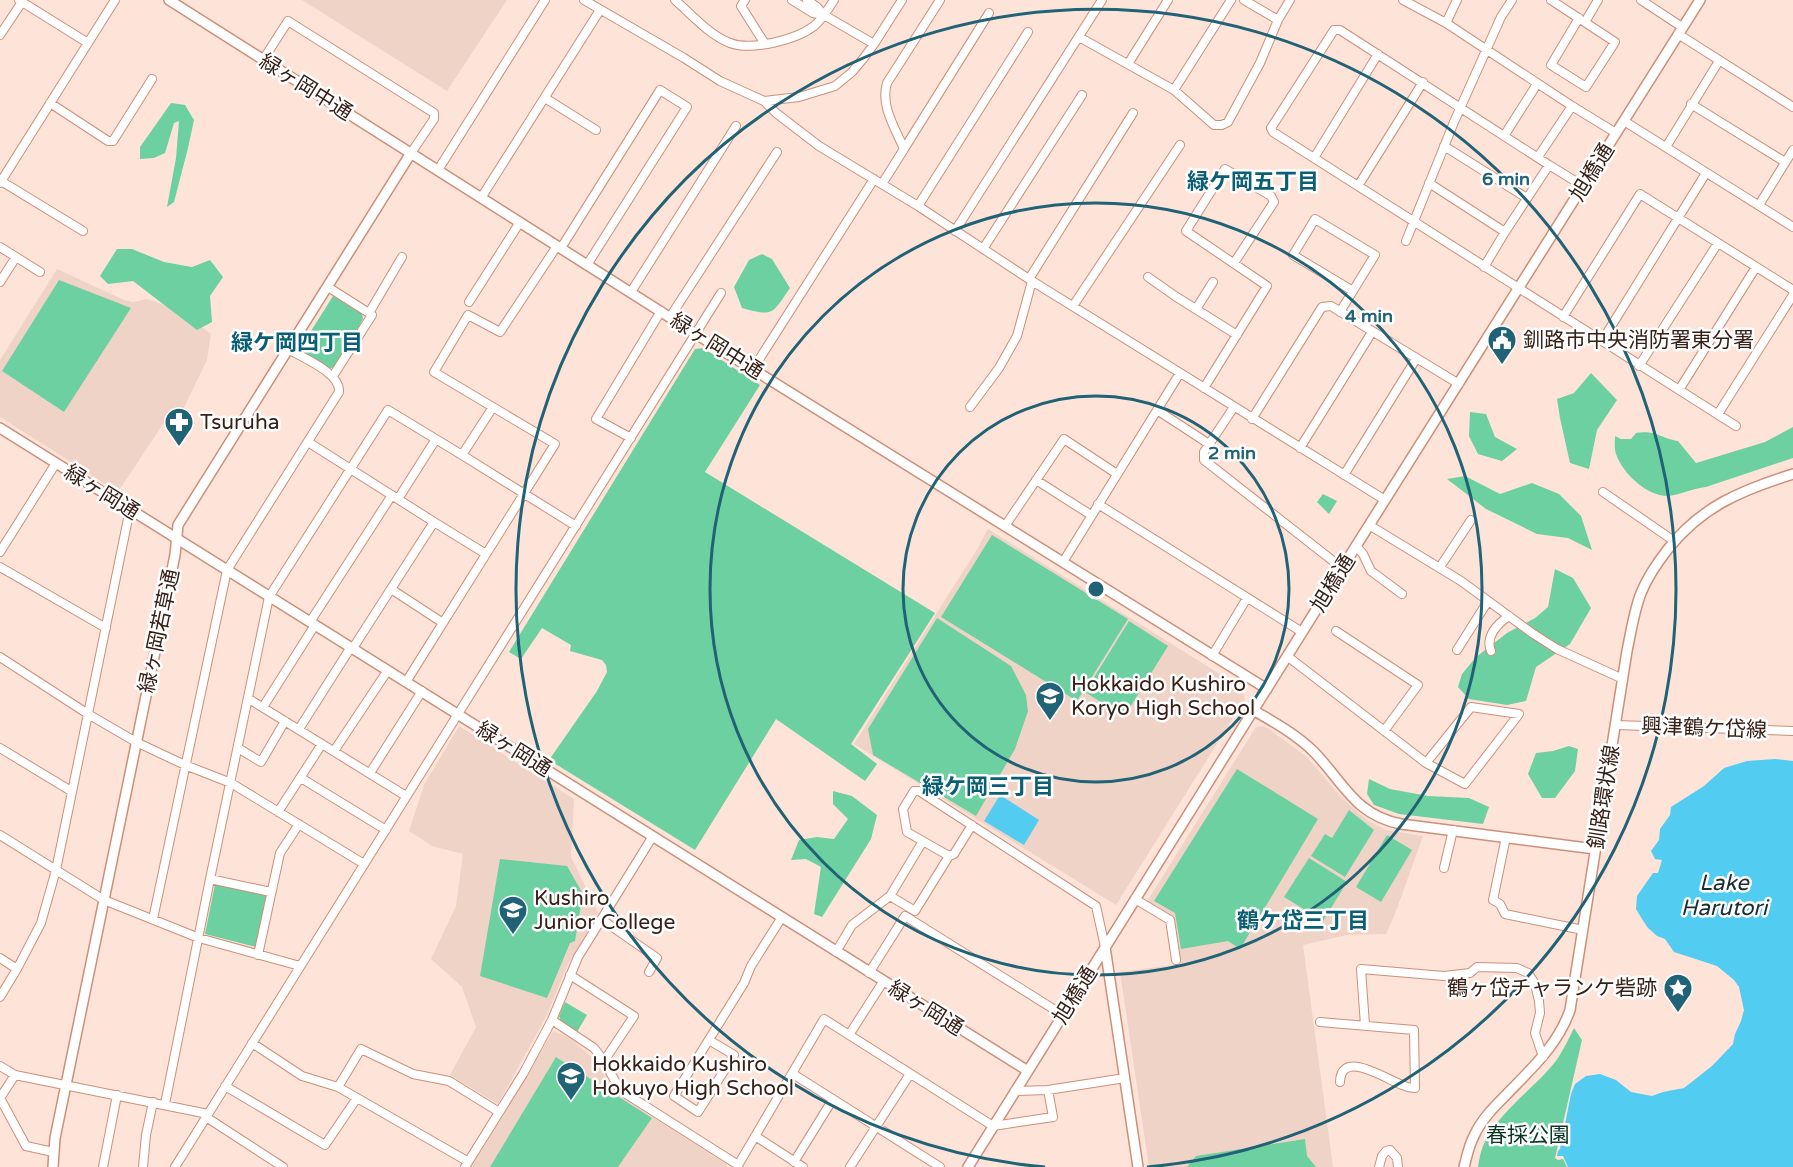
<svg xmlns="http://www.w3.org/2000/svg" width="1793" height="1167" font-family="'Varela Round','Noto Sans JP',sans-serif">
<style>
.built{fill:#f0d3c7}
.green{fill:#6dd0a1}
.water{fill:#53ccf1}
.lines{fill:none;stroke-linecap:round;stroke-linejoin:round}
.minor-casing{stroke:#cd8f78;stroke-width:10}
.tertiary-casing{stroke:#cd8f78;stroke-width:12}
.minor{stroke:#fff;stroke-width:8}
.tertiary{stroke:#fff;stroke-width:9}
.ring{fill:none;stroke:#206276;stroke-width:3}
.labels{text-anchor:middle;stroke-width:5;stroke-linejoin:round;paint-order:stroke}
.street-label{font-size:21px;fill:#382017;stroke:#fff}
.poi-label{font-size:21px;fill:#382017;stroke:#fff;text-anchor:start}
.park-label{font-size:21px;fill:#083623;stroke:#fff}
.neighbourhood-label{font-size:22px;font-weight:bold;fill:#0a5f75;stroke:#fff}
.water-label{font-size:22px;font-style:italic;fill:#182d34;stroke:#fff}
.centre{fill:#206276;stroke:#fff;stroke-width:3}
.ring-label{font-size:18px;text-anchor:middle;font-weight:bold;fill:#206276;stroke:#fff;stroke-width:5;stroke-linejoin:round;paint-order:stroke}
</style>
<rect width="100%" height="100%" fill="#fee3d9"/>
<!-- built -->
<path class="built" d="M 302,0 L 507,0 L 447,91 Z
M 57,269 L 124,300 L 133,302 L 147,299 L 179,310 L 211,334 L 207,360 L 180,416 L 169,415 L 118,492 L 0,417 L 0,360 Z
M 988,529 L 1242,688 L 1245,699 L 1116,905 L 854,744 L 976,551 Z
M 459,726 L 574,799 L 571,857 L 598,913 L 567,966 L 547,1015 L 498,1104 L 450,1075 L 476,1027 L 462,987 L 431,959 L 456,906 L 463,854 L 432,846 L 409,831 L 424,785 Z
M 1265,726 L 1307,757 L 1341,797 L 1367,820 L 1386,830 L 1423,836 L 1395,914 L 1386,934 L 1347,935 L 1303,945 L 1333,1167 L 1149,1167 L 1120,972 L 1180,964 L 1172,917 L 1146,903 L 1256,727 Z
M 553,1031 L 570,1038 L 593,1058 L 607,1078 L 612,1091 L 726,1164 L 727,1167 L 468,1167 L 480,1147 L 504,1114 Z"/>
<!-- green -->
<path class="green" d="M 171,103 L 185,105 L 194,120 L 188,148 L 174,202 L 167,207 L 176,158 L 179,121 L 174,123 L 165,153 L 154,158 L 140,159 L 140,147 Z
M 117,249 L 132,249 L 164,262 L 192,267 L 210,260 L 223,277 L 210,296 L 212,322 L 197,330 L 133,281 L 108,284 L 100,276 Z
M 762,254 L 772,259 L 790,288 C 772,314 774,317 742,308 L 734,287 L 749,260 Z
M 59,280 L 131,308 L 64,412 L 2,371 Z
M 333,296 L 362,314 L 363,319 L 336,367 L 328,369 L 299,350 Z
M 703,348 L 760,385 L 705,472 L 935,613 L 851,744 L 877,764 L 865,781 L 776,719 L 695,850 L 549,760 L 597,691 L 607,672 L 606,665 L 602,660 L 570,651 L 571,645 L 542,628 L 521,659 L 509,652 L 695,349 Z
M 1591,373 L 1617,400 L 1597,430 L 1589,469 L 1570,463 L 1560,418 L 1557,399 L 1574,393 Z
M 1470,412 L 1486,414 L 1495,437 L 1517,449 L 1502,461 L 1478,454 L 1469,436 Z
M 1793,427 L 1793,458 L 1706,487 C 1694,488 1679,495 1669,496 C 1648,497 1623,474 1616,454 C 1614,448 1615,442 1615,436 L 1621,439 L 1631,439 L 1636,433 C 1657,430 1659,438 1678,441 L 1696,463 L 1765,442 Z
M 1465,476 L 1500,494 L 1532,483 L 1559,494 L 1581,516 L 1592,550 L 1568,538 L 1537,534 L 1486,509 L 1447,479 Z
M 1323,494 L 1337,501 L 1329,514 L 1317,502 Z
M 992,535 L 1128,619 L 1077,701 L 941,617 Z
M 1555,569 L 1573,578 L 1591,608 L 1570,644 L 1536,667 L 1526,701 L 1507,705 L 1469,699 L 1458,687 L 1462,674 L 1476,657 L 1507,633 L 1535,618 L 1548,607 Z
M 937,618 L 1011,666 L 1026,695 L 1028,711 L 1015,749 L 976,816 L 873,755 L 868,729 Z
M 1129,621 L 1168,646 L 1124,717 L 1085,692 Z
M 1569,746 L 1578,749 L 1575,771 L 1555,798 L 1542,798 L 1528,774 L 1536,753 L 1553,751 Z
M 1237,769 L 1318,819 L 1240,949 L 1228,941 L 1181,949 L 1175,913 L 1154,901 Z
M 1369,779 L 1390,789 L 1428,796 L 1469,798 L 1489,807 L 1483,824 L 1399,814 L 1374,805 L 1367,794 Z
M 833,791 L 852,796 L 877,815 L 871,839 L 822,917 L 814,914 L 821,867 L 806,859 L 791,860 L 799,840 L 817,837 L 834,839 L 848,819 L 833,804 Z
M 1349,810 L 1374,830 L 1345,877 L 1311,856 L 1325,834 L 1332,838 Z
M 1387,835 L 1412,850 L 1381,902 L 1356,887 Z
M 1309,858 L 1347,882 L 1323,921 L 1284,897 Z
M 500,859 L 567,866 L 583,894 L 575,941 L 570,943 L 547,998 L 480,976 Z
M 215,884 L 267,894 L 256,947 L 205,934 Z
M 565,1002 L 587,1015 L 577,1032 L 561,1023 L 559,1016 Z
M 1574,1028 L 1582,1040 L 1555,1158 L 1558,1160 L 1563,1159 L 1567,1167 L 1478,1167 C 1479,1161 1480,1154 1482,1149 C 1492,1119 1530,1091 1550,1068 C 1561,1056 1567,1042 1574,1028 Z
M 556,1057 L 652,1118 L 618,1167 L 490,1167 Z
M 1305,1139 L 1307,1156 L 1316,1167 L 1187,1167 L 1196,1156 Z"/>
<!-- water -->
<path class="water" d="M 1775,759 L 1793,761 L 1793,1167 L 1568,1167 L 1563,1156 L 1557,1156 L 1558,1151 L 1560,1149 L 1571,1094 L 1575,1084 L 1586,1076 L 1600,1074 L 1616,1080 L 1631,1092 L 1652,1096 L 1663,1092 L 1684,1088 L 1712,1066 L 1733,1044 L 1735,1034 L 1741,1021 L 1744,1010 L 1739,987 L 1734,980 L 1717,966 L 1674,952 L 1665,939 L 1657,936 L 1648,928 L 1642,919 L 1636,909 L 1637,896 L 1653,873 L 1658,873 L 1662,860 L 1655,859 L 1651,851 L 1659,840 L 1660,829 L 1670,815 L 1671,807 L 1704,786 L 1724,768 L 1747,761 Z
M 1000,795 L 1039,820 L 1024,845 L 984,821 Z"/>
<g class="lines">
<!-- minor casing -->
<g class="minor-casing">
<path id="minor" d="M 19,0 L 88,43
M 584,0 L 684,58 L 720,81 L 764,101 L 799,97 L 835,86 L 852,72 L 863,59 L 874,44 L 902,0
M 675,0 C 691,14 709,35 730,43 C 751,51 796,40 814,26 C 823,19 828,9 834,0
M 745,0 L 741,6 L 765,44
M 792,0 L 813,13 L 824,15 L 874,44
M 807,0 L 817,7 L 823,14
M 1244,0 L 1278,20
M 1403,0 L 1446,23 L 1572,106 L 1538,157
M 1551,0 L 1615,42 L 1586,87 L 1551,65 L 1579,18
M 1641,0 L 1682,27
M 1585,22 L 1598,0
M 1446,23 L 1457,0
M 1678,34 L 1793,107
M 0,35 L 22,2
M 1079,37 L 1174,90 L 1214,125 L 1222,125 L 1228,122 L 1260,63 L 1278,20 L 1290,0
M 263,60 L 288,21 L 434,113 L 434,119 L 411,153
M 1128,64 L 1168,0
M 1174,90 L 1231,0
M 545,98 L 596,130
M 764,101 L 776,113 L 819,146 L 918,206 L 1032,281 L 1385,500
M 50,103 L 108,141 L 113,141 L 152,79
M 1691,104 L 1785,162
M 1572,106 L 1616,133
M 1624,121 L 1793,227
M 1504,136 L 1537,84
M 1444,146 L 1527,198
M 1666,147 L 1719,61
M 904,149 L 989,13
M 1314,158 L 1378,54
M 1549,165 L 1583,186
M 438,170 L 545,0
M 1,181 L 83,231
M 0,183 L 115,0
M 1429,183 L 1505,232 L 1549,165 L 1340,30 L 1334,30 L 1271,128 L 1273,132 L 1736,426
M 882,184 L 904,149 C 895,128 880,105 887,83 L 940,0
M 1358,186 L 1423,82
M 481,198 L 600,10
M 1759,205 L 1793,150
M 918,206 L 1028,32
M 955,231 L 1102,0
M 1406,241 L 1454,122 L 1501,17 L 1512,0
M 0,247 L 16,257 L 0,282
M 561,248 L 660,90 L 687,107 L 587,265
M 983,249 L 1082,95
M 16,257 L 40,272
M 1484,267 L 1505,232
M 1148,277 L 1175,296 L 1237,335
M 1029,279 L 1133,113
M 328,287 L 372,315 L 333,376
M 631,292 L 736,126
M 469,302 L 520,222
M 1073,306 L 1180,145
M 1196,309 L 1213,282
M 1340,312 L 1375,255 L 1315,219 L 1293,255 L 1353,291
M 369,313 L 402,257
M 670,317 L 777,152
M 1563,317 L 1640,194 L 1793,290
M 1602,341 L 1706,173
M 1639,366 L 1718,243
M 753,369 L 874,179
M 1204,388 L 1267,286 L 1186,231 L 1225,169 L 1271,196 L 1274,202 L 1234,263
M 1679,390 L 1756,267
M 493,407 L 462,455 L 576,526
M 970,407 L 999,368 L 1017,336 L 1032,281
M 1234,407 L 1204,452 L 1204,460 L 1342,568
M 1157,410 L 1209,444
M 1718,414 L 1793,295
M 1252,419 L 1322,307 L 1331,306 L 1459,384
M 631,438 L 596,419 L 661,311
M 308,442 L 434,522 L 353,648
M 1300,448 L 1372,332
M 1344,475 L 1416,359
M 1036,480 L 1091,515
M 1603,492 L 1674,541
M 398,499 L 436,439
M 1098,504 L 1302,632
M 434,522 L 486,554
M 1369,525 L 1461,581 L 1532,633 L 1557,649 L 1623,679
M 1005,526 L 1064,439 L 1117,474
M 1356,546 L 1363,554 L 1371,571 L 1402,594
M 0,552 L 56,463
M 1063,562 L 1180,373
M 0,567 L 106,628
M 1440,567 L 1471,520
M 391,589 L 443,623
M 310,622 L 392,495
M 1336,631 L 1418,685 L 1384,731
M 1457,650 L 1488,601
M 1491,651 C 1485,637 1497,624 1509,616
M 1212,656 L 1247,598
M 1287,656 L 1426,763 L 1465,784 L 1519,714 L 1471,707 L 1426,763
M 0,657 L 88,714 L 136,742 L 185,765 L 231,783 L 364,864
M 406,682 L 555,444 L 434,372 L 468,315 L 500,332 L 557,246
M 249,699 L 406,796
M 263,707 L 315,625
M 1616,725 L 1793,731
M 299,729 L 351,647
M 0,748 L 71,791
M 238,748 L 261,762 L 285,721
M 334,751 L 388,670
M 370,773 L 422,691
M 301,778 L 386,830
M 278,812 L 322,744
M 0,835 L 104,900 L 199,938 L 300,966
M 1506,837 L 1493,900 L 1500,904 L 1505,914 L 1583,930
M 949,856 L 954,854 L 972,825
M 1444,868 L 1453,830
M 210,879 L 271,892
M 890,896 L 915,911 L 949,856 L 907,832 L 903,809 L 914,791 L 919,791 L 1096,906 L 1105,947
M 1135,899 L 1170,920 L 1176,960
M 153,919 L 227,570 L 339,392 C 341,373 303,358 288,349
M 601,919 L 657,958 L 649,972
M 836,952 L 852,925 L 890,896 L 923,841
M 258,955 L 280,853 L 299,824
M 0,958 L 17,969
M 869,973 L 905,916 L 1063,1015
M 570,975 L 634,1016 L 604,1061
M 0,997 L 17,969 L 41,923 L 56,870 L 130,509
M 552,1020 L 594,1048 L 604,1061 L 620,1090 L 738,1165
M 1320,1022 L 1414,1030 L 1415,1088 C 1413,1088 1406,1087 1405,1086 C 1390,1082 1341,1047 1340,1082
M 1365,1025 L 1361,969 L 1444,976 L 1470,973 L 1477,967 L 1517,968 L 1528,973 L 1535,984 L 1539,1001 L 1540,1013 L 1535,1033 L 1543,1057
M 849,1035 L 883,982
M 709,1040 L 734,1055 L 698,1112 L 674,1096 L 744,983 L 751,966 L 782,917
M 252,1043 L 302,1076 L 338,1087 L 467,1161
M 0,1066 L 15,1075 L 208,1114
M 793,1074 L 940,1167
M 225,1086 L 325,1145 L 357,1098
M 338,1087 L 361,1049 L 413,1074 L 449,1081 L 499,1112
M 1015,1091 L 1048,1090 L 1125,1078
M 0,1098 L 26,1146 L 53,1152
M 0,1098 L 15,1075
M 165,1104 L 210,879 L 269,597 L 388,410 L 462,455
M 206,1117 L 283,1167
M 755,1136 L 803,1167
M 794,1162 L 833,1099
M 103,1167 L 117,1095
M 143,1167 L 146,1135 L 153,1102
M 175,1167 L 721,293
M 465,1167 L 523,1074 L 552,1020 L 578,957 L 653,836
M 737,1167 L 824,1019 L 993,1126 L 1053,1117 L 1048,1090
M 850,1167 L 910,1074
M 1379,1167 L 1382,1156 L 1386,1151 L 1390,1150 L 1397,1158 L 1398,1167"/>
</g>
<!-- tertiary casing -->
<g class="tertiary-casing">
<path id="tertiary" d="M 169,0 L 696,334 L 1267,689
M 0,428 L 1028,1071
M 1253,710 C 1274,722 1297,735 1314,752 C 1344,783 1355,815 1401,824 L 1595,849
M 1105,947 L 1138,1167
M 53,1167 L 55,1138 L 175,555 L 178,525 L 411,153
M 968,1167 L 1356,546 L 1700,0
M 1464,1167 C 1467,1156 1469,1145 1474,1136 C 1481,1120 1494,1107 1506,1095 C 1531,1069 1558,1045 1570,1010 L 1627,651 C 1631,632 1634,611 1641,593 C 1648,576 1657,563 1668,549 C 1702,506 1742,490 1793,474"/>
</g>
<!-- minor -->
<use href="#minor" class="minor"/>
<!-- tertiary -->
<use href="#tertiary" class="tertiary"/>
</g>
<!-- distance rings -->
<g class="ring">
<circle cx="1096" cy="589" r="193"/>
<circle cx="1096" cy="589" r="386"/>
<path d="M1045 1167A580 580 0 1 1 1147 1167"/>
</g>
<!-- icons -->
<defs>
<g id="civic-pin" transform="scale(1.5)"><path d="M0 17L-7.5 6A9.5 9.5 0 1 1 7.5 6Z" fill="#206276" stroke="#fff"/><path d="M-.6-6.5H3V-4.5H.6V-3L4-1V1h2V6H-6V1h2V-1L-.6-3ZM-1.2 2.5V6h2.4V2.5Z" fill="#fff"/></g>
<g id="pharmacy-pin" transform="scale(1.5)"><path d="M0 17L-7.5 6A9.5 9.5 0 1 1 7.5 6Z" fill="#206276" stroke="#fff"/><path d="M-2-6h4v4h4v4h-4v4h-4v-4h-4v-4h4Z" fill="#fff"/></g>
<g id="school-pin" transform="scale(1.5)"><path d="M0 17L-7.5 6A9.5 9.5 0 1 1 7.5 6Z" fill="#206276" stroke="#fff"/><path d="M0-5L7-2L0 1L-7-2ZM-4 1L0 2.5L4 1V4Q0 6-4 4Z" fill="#fff"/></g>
<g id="university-pin" transform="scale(1.5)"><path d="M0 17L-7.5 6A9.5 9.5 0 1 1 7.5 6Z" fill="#206276" stroke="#fff"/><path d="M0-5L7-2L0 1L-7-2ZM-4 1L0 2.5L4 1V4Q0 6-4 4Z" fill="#fff"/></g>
<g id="sight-pin" transform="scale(1.5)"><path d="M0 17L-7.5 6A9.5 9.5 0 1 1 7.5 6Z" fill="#206276" stroke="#fff"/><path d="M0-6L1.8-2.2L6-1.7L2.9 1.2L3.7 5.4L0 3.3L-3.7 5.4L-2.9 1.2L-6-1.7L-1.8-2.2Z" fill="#fff"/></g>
</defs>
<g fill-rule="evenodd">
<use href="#civic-pin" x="1502" y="340"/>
<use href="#pharmacy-pin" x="179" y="422"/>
<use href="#school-pin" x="1050" y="696"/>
<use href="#university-pin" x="513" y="910"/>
<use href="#sight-pin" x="1678" y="988"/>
<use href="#school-pin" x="571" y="1076"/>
</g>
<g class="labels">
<!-- street labels -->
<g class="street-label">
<text transform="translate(306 87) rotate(32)" y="7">緑ヶ岡中通</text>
<text transform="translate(1592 172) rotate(-58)" y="7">旭橋通</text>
<text transform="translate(717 346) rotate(32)" y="7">緑ヶ岡中通</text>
<text transform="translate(102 492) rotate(32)" y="7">緑ヶ岡通</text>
<text transform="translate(1333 583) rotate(-58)" y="7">旭橋通</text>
<text transform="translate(159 631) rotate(-78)" y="7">緑ヶ岡若草通</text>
<text transform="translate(1704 728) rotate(2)" y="7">興津鶴ケ岱線</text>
<text transform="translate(514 749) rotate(32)" y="7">緑ヶ岡通</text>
<text transform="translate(1604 797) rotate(-81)" y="7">釧路環状線</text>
<text transform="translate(1075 995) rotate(-58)" y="7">旭橋通</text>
<text transform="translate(926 1008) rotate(32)" y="7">緑ヶ岡通</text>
</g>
<!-- poi labels -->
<g class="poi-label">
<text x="1523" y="347">釧路市中央消防署東分署</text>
<text x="200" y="429">Tsuruha</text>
<text x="1071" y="691">Hokkaido Kushiro<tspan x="1071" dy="24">Koryo High School</tspan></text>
<text x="534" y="905">Kushiro<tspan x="534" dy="24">Junior College</tspan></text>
<text x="1657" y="995" text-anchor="end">鶴ヶ岱チャランケ砦跡</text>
<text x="592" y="1071">Hokkaido Kushiro<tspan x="592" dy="24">Hokuyo High School</tspan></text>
</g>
<!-- park labels -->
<g class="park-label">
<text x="1528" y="1142">春採公園</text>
</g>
<!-- neighbourhood labels -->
<g class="neighbourhood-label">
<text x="1253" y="189">緑ケ岡五丁目</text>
<text x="297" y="350">緑ケ岡四丁目</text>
<text x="988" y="794">緑ケ岡三丁目</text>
<text x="1303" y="928">鶴ケ岱三丁目</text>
</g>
<!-- water labels -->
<g class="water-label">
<text x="1724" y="890">Lake<tspan x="1724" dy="25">Harutori</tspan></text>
</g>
</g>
<circle cx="1096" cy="589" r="9" class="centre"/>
<g class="ring-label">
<text x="1506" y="185">6 min</text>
<text x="1369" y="322">4 min</text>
<text x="1232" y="459">2 min</text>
</g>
</svg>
